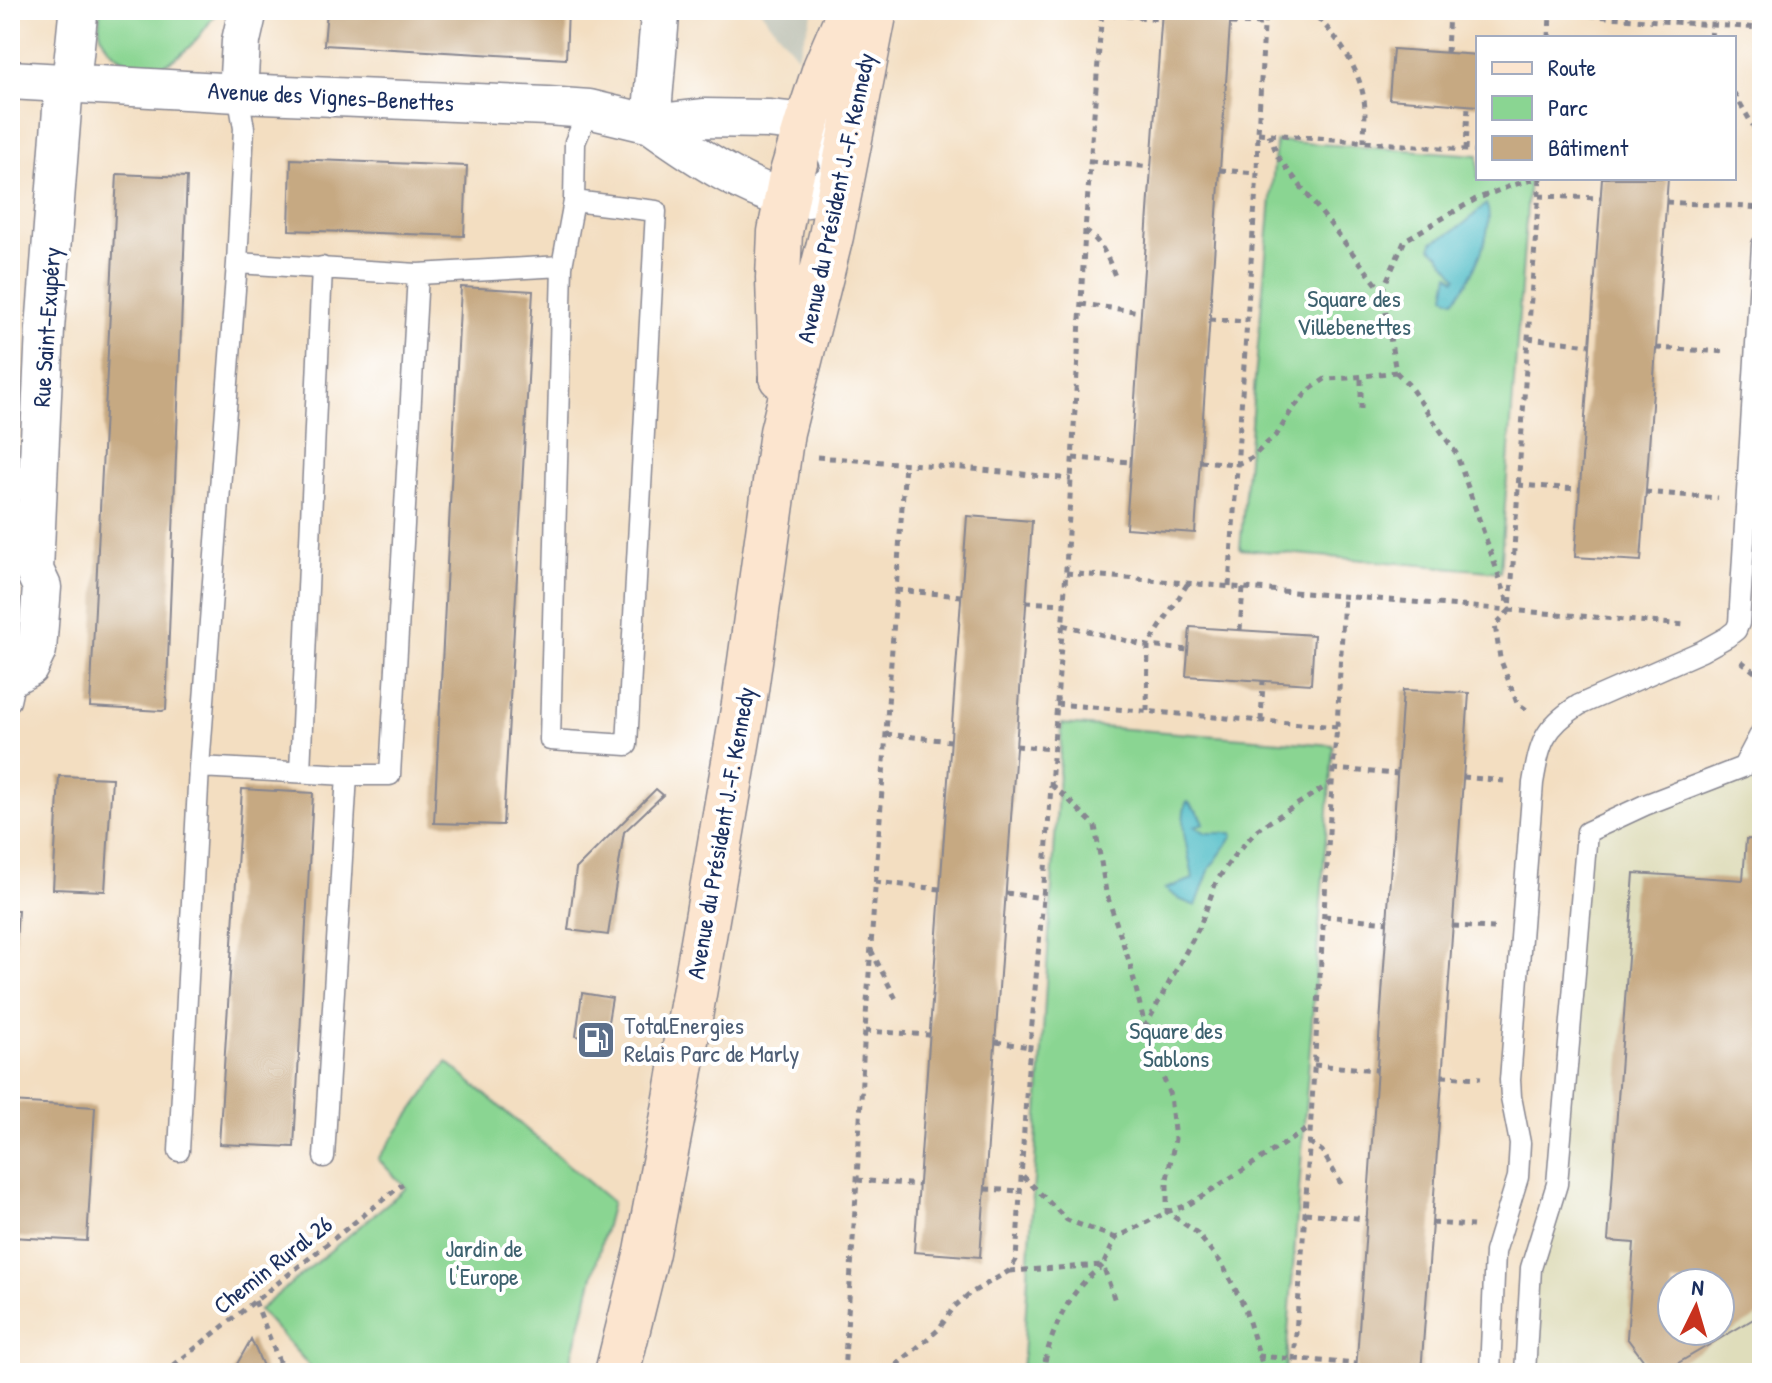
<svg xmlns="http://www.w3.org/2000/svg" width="1772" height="1383" font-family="'Patrick Hand',sans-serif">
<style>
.built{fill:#dfddbb;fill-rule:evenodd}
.industrial{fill:#c3c6b9}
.green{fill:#8ad592;stroke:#528278;stroke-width:2}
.water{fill:#4ebcc6;stroke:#347692;stroke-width:2}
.building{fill:#c6a982;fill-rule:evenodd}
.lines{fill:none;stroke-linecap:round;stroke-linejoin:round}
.service-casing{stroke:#878690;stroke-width:23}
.minor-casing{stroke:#878690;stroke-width:41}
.secondary-casing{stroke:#878690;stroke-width:47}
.path{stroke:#878690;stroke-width:5;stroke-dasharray:6 6;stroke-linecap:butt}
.service{stroke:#fff;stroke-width:20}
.minor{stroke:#fff;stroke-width:38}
.secondary{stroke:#fce5cf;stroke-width:44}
.labels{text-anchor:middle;stroke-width:8;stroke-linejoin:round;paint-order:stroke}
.street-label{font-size:24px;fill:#1b2f5e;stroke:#fff}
.park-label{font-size:24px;fill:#3c616e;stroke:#fff}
.service-label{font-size:24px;fill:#4e5e75;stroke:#fff;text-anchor:start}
</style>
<rect width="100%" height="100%" fill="#fff"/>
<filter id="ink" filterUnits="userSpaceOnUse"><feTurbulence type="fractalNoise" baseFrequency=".0125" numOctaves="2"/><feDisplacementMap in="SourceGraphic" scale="16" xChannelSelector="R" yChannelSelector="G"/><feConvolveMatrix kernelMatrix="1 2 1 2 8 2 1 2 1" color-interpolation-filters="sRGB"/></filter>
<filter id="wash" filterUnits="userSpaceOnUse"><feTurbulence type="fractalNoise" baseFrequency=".006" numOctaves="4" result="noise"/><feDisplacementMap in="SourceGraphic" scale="32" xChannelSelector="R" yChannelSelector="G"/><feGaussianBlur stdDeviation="1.8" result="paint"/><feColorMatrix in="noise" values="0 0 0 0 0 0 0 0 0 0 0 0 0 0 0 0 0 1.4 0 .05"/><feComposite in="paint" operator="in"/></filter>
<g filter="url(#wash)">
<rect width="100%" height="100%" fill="#f3dec1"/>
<!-- built -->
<path class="built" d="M 1762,731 L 1762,1373 L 1525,1373 L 1531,1268 L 1557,1184 L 1587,832 L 1743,767 ZM 1672,1283 L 1720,1283 L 1720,1331 L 1672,1331 Z"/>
<!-- industrial -->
<path class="industrial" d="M 760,10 L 814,10 L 797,56 Z"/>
<!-- green -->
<path class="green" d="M 100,10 L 218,10 C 203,32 190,52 165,64 C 146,73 113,59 104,41 C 98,32 99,21 100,10 Z
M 10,137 L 19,158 L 10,281 Z
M 1276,141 L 1478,155 L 1478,178 L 1529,178 L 1500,572 L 1240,549 Z
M 1062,724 L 1333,745 L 1285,1373 L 1022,1373 Z
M 447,1062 L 612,1202 L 568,1373 L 316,1373 L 259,1310 L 406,1188 L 378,1159 Z"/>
<!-- water -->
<path class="water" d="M 1486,204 C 1497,226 1471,283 1454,300 L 1448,298 L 1445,295 L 1449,274 L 1455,279 L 1457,277 L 1439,254 L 1431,248 L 1432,242 C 1457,231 1466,223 1486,204 Z
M 1188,802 C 1194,809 1201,813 1204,823 L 1195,826 L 1206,833 L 1232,833 L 1233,836 L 1210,868 L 1196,906 L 1181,900 L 1165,889 L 1193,879 C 1190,854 1178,828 1186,803 Z"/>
<g id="blocks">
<!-- building -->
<path class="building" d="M 327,10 L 568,10 L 566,59 L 324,45 Z
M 1162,10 L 1231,10 L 1195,533 L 1126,528 Z
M 1393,49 L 1478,55 L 1478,106 L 1389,99 Z
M 291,159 L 467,166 L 464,236 L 289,230 Z
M 117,174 L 187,177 L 166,710 L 162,711 L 90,707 Z
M 1602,178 L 1668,178 L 1641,561 L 1575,557 Z
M 461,287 L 533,291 L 503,825 L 434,823 Z
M 967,516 L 1032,521 L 980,1257 L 914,1252 Z
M 1190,627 L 1314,635 L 1311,684 L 1186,676 Z
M 1403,690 L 1469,693 L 1432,1223 L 1421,1373 L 1356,1373 Z
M 59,776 L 112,778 L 105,891 L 53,889 Z
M 242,789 L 313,793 L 294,1147 L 219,1144 Z
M 656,789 L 663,795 L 624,832 L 608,935 L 568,930 L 576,869 Z
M 1746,839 L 1762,840 L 1762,1314 L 1661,1373 L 1653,1373 L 1627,1338 L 1634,1243 L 1608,1241 L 1634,873 L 1743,880 ZM 1672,1283 L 1720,1283 L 1720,1331 L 1672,1331 Z
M 10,910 L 18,910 L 12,1005 L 10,1005 Z
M 582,993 L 612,998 L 605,1040 L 576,1036 Z
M 10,1102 L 95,1107 L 87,1241 L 10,1237 Z
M 251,1339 L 266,1373 L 232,1373 Z"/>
</g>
</g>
<g filter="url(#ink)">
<use href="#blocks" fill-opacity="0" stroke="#878690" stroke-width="2"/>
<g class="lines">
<!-- service casing -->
<g class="service-casing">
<path id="service" d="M 574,201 L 656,211 L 627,745 L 550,740 L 562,266 L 574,201 L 575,142 L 589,109
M 418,274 L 562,266
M 10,701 L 16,674
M 199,767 L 347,775 L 390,775 L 418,274 L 237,263
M 300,772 L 322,267
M 179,1151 L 199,767 L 237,263 L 244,128 L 238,93
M 324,1157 L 347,775
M 1490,1373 L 1495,1252 L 1518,1177 L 1520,1143 L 1511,1097 L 1510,1080 L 1533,783 C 1540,743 1543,728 1579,705 L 1702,651 L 1727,637 L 1736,630 L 1739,623 L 1762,245
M 1525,1373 L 1531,1268 L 1557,1184 L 1587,832 L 1645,805 L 1743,767 L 1762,731"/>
</g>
<!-- minor casing -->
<g class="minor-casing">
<path id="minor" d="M 10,80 L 238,93 L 547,106 L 589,109 L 651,124 L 703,118 L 768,119 L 807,123 L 823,135 L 834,146 L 843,173 C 832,183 822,195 807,198 C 766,206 683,147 651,124
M 71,85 L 78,15 L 80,10
M 238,93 L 241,41 L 248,10
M 651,124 L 660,16 L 658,10
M 10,673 L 16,674 L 29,667 L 37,650 L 42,587 L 34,570 L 45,329 L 64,84"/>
</g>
<!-- secondary casing -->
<g class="secondary-casing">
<path id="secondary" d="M 781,377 L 778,278 L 780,232 L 791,176 L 807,123 L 825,68 L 850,10
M 617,1373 L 647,1252 L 674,1110 L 744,704 L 782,432 L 831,236 L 875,10"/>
</g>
<!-- path -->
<path class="path" d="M 1309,10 C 1337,34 1363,72 1365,109 C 1365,120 1364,131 1364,142
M 1518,10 L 1712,25 L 1713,10
M 1682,10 L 1686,23
M 1102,14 L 1161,19
M 1231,23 L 1265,24
M 1549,38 L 1550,12
M 1711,38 L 1712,25 L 1762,28
M 1447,53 L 1449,10
M 1734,93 L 1762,141
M 1258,133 L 1478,151
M 1466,150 L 1468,105
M 1090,161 L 1151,167
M 1220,170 L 1257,173
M 1540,178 L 1528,338 L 1510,610 L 1685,625
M 1539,196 L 1601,198
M 1666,202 L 1762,208
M 1085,231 C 1102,241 1109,260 1116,279
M 1382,291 L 1405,240 L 1476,199 L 1513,185 L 1540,178
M 1081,304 L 1141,312
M 1210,319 L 1246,322
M 1528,338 L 1590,345
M 1656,348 L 1727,352
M 1396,372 L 1408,384 L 1456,453 L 1509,605
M 1361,409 L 1361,377
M 817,457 L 963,468 L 1071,479
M 1073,458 L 1130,462
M 1200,461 L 1237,464 L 1251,458 L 1278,433 L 1291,411 L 1308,391 L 1325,379 L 1348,378 L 1396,372 L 1382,291 L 1278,157 L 1269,134
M 1518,485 L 1579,489
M 1645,492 L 1718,498
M 1066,573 L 1510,610
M 1229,586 L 1257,173 L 1258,133 L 1265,10
M 896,590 L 961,596
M 1026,602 L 1064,604
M 1510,610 L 1495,625 L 1500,658 L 1517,703 L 1530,712
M 1063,625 L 1148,646 L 1188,650
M 1240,630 L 1243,588
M 1741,661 L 1762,678
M 1056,704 L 1337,727
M 1147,711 L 1148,646 L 1188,583
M 1261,721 L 1263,681
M 886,734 L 951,741
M 1016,746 L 1053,749
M 1333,769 L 1398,774
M 1463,777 L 1504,781
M 1051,785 L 1066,797 L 1095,826 L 1106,892 L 1130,964 L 1145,1026
M 875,882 L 940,889
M 1006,893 L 1043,898
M 1324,916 L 1388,922
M 1453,926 L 1494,928
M 871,950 L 898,1003
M 865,1031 L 929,1035
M 996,1042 L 1030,1047
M 1314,1065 L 1377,1070
M 1442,1076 L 1481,1078
M 1309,1142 L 1322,1151 L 1344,1189
M 1023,1176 L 1067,1220 L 1116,1238
M 857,1180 L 919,1185
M 985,1189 L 1020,1191
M 1305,1213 L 1367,1219
M 1432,1223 L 1473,1226
M 1010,1271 L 1103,1265 L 1116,1238 L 1167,1212 L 1188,1205 L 1309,1128
M 255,1301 L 282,1369 L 287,1373
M 1258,1356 L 1357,1364
M 1421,1369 L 1463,1372
M 164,1373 L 403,1184
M 844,1373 L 857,1180 L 863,1059 L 905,464
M 887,1373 L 938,1330 L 954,1307 L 969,1294 L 1009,1271 L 1016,1260 L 1027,1081 L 1043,898 L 1064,604 L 1085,231 L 1102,10
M 1043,1373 C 1047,1343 1063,1304 1084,1282 C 1089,1276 1097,1271 1103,1265 L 1115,1301
M 1265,1373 L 1244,1306 L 1222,1264 L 1196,1232 L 1167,1212 L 1167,1179 L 1175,1139 L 1170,1096 L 1145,1027 L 1200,926 L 1216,882 L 1233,857 L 1258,829 L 1331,783
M 1293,1373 L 1305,1213 L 1333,769 L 1337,727 L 1344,596"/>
<!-- service -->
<use href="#service" class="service"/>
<!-- minor -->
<use href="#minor" class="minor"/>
<!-- secondary -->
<use href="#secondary" class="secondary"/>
</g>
</g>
<!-- icons -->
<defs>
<g id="fuel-square" transform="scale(2)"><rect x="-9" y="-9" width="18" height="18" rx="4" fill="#5c6f8a" stroke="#fff"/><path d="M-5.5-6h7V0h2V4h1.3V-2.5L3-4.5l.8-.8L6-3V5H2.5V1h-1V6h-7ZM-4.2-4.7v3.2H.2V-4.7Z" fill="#fff"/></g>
</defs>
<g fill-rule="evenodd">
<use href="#fuel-square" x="596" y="1040"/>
</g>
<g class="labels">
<!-- street labels -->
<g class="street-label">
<text transform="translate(331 97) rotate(3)" y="8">Avenue des Vignes-Benettes</text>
<text transform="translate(836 198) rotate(-78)" y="8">Avenue du Président J.-F. Kennedy</text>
<text transform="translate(47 327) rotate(-86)" y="8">Rue Saint-Exupéry</text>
<text transform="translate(721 833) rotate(-80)" y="8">Avenue du Président J.-F. Kennedy</text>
<text transform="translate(273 1265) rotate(-38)" y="8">Chemin Rural 26</text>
</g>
<!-- park labels -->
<g class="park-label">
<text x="1354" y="307">Square des<tspan x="1354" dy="28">Villebenettes</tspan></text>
<text x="1176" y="1039">Square des<tspan x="1176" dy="28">Sablons</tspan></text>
<text x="484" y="1257">Jardin de<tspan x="484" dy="28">l'Europe</tspan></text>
</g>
<!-- service labels -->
<g class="service-label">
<text x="624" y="1034">TotalEnergies<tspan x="624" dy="28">Relais Parc de Marly</tspan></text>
</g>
</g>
<!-- margin -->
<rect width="1772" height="1383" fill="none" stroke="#fff" stroke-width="40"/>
<!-- legend -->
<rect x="1476" y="36" width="260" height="144" fill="#ffffff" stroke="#a4acbf" stroke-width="2"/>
<rect x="1492" y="62" width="40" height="12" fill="#fce5cf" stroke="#a4acbf" stroke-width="2"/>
<text x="1548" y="76" font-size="24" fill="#1b2f5e">Route</text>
<rect x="1492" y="96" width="40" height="24" fill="#8ad592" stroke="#a4acbf" stroke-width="2"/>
<text x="1548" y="116" font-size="24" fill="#1b2f5e">Parc</text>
<rect x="1492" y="136" width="40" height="24" fill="#c6a982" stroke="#a4acbf" stroke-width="2"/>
<text x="1548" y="156" font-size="24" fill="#1b2f5e">Bâtiment</text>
<!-- north arrow -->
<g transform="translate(1696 1307) rotate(5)"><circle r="38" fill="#ffffff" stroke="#a4acbf" stroke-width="2"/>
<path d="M0-6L14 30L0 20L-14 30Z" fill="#c8321e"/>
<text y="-12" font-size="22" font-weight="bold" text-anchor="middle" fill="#1b2f5e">N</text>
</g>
</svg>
